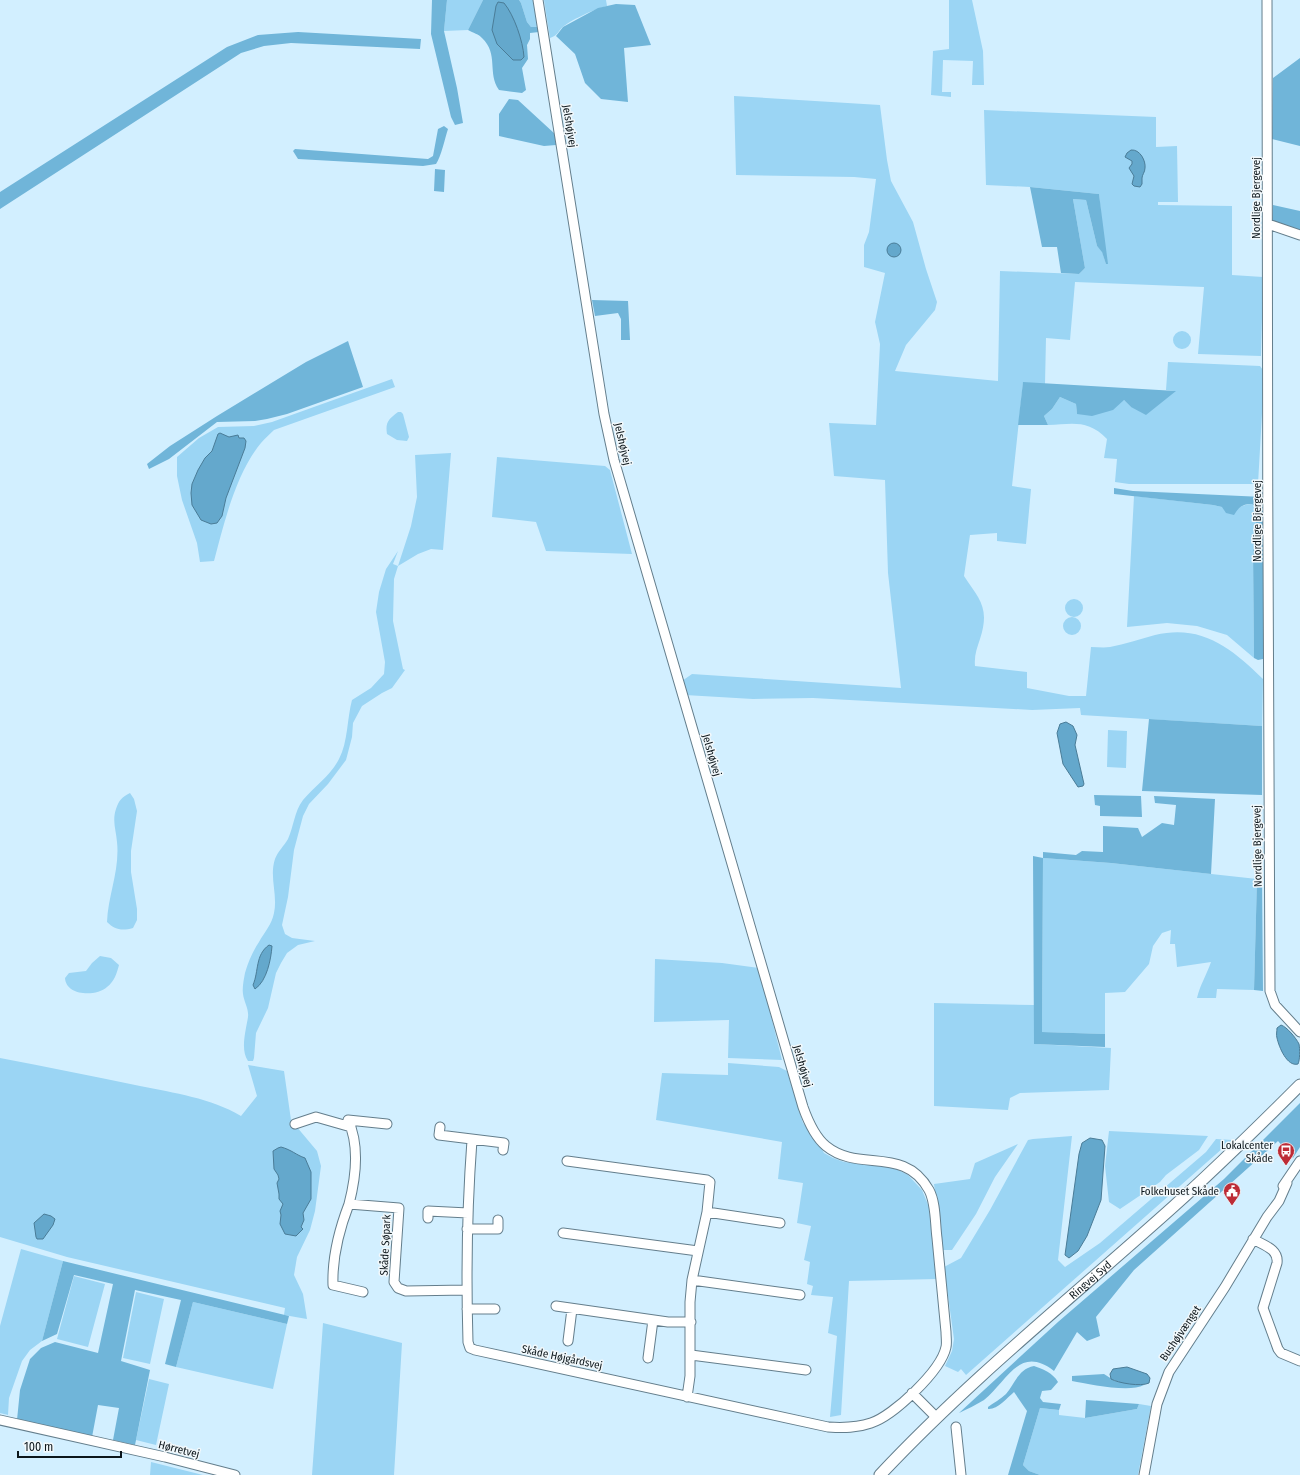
<svg xmlns="http://www.w3.org/2000/svg" width="1300" height="1475" font-family="'Fira Sans Condensed',sans-serif">
<style>
.green{fill:#9bd5f4}
.forest{fill:#70b5d9}
.water{fill:#64a8cc;stroke:#4a7c97}
.lines{fill:none;stroke-linecap:round;stroke-linejoin:round}
.minor-casing{stroke:#647e8c;stroke-width:11}
.major-casing{stroke:#647e8c;stroke-width:13}
.minor{stroke:#fff;stroke-width:9}
.major{stroke:#fff;stroke-width:11}
.labels{text-anchor:middle;stroke-width:3;stroke-linejoin:round;paint-order:stroke}
.street-label{font-size:11px;fill:#0c161b;stroke:#f2f8fb}
.poi-label{font-size:11px;fill:#0c161b;stroke:#f2f8fb;text-anchor:end}
</style>
<rect width="100%" height="100%" fill="#d2efff"/>
<!-- green -->
<path class="green" d="M 447,0 L 483,0 L 468,30 L 444,31 Z
M 519,0 L 533,0 L 538,27 L 531,27 L 527,22 L 521,3 Z
M 544,0 L 606,0 L 607,6 C 595,9 573,19 564,26 C 558,30 559,35 550,38 Z
M 949,0 L 972,0 L 983,51 L 984,85 L 972,85 L 973,61 L 943,60 L 942,92 L 951,92 L 951,97 L 931,95 L 933,51 L 949,49 Z
M 734,96 L 880,105 L 887,160 L 891,181 L 913,222 L 926,269 L 937,302 L 935,310 L 906,345 L 895,371 L 998,381 L 1000,271 L 1079,274 L 1085,268 L 1073,199 L 1086,200 L 1097,246 L 1102,251 L 1106,264 L 1099,194 L 1030,187 L 986,185 L 984,110 L 1156,117 L 1156,147 L 1177,146 L 1178,202 L 1158,202 L 1158,205 L 1232,206 L 1232,275 L 1263,277 L 1261,356 L 1198,354 L 1204,287 L 1075,282 L 1070,340 L 1046,338 L 1045,384 L 1023,383 L 1012,486 L 1031,489 L 1026,544 L 997,541 L 997,533 L 970,535 L 964,576 C 980,600 990,608 980,639 C 977,648 974,656 975,666 L 1027,672 L 1027,688 L 1069,696 L 1086,696 L 1091,647 C 1097,647 1104,648 1110,647 C 1125,644 1140,639 1155,635 C 1202,624 1231,648 1263,679 L 1262,726 L 1081,715 L 1080,708 L 1032,710 L 813,698 L 753,699 L 685,695 L 682,681 L 692,674 L 901,688 L 888,573 L 885,480 L 834,476 L 829,423 L 876,425 L 880,344 L 875,322 L 885,273 L 864,267 L 864,245 L 869,232 L 876,179 L 854,177 L 736,175 Z
M1173 340a9 9 0 1 1 18 0a9 9 0 1 1-18 0Z
M 1168,362 L 1260,366 L 1263,370 L 1263,396 L 1258,484 L 1129,484 L 1115,482 L 1117,459 L 1104,458 L 1107,439 C 1088,419 1072,424 1048,425 L 1044,416 L 1052,409 L 1060,397 L 1076,404 L 1077,414 L 1124,400 L 1131,407 L 1175,391 L 1166,390 Z
M 392,379 L 395,387 L 274,430 C 270,434 265,438 261,443 C 236,473 224,523 214,561 L 200,562 L 197,543 L 182,500 L 177,476 L 177,457 L 199,438 L 218,427 L 254,426 L 272,422 Z
M 398,412 L 401,412 L 403,414 L 409,437 L 407,441 L 397,440 L 387,434 C 385,422 389,419 398,412 Z
M 451,453 L 443,550 L 431,549 L 418,554 L 398,566 L 394,579 L 393,621 L 403,669 L 405,670 L 392,688 L 382,693 L 362,706 L 353,723 L 352,737 L 346,760 L 328,784 L 309,804 L 303,816 L 294,850 L 288,897 L 282,925 L 285,934 L 292,938 L 315,941 L 298,945 L 287,953 L 281,963 L 276,973 L 268,1008 L 256,1033 L 254,1058 L 253,1061 L 248,1061 C 240,1050 246,1030 248,1017 C 249,1009 244,1002 243,994 C 242,987 244,979 245,973 C 248,962 253,951 259,942 C 264,933 272,924 274,913 C 278,895 269,877 275,859 C 278,851 284,846 288,839 C 294,826 294,812 303,800 C 315,786 331,775 339,759 C 348,742 347,718 352,700 L 371,688 L 384,674 L 385,662 L 376,612 L 379,592 L 386,569 L 398,551 L 393,564 L 398,566 L 411,526 L 417,497 L 415,455 Z
M 497,457 L 605,466 L 610,470 L 632,554 L 546,551 L 536,522 L 492,517 Z
M 1134,496 L 1213,505 C 1221,507 1232,509 1240,507 C 1245,505 1247,504 1252,504 L 1257,508 L 1253,551 L 1254,658 L 1227,635 L 1197,626 L 1167,623 L 1127,627 Z
M1065 608a9 9 0 1 1 18 0a9 9 0 1 1-18 0Z
M1063 626a9 9 0 1 1 18 0a9 9 0 1 1-18 0Z
M 1108,730 L 1127,731 L 1126,768 L 1107,767 Z
M 130,793 L 134,799 L 137,811 L 131,851 L 131,872 L 137,909 L 137,920 L 133,928 C 122,931 115,930 107,922 C 108,895 120,870 117,842 C 116,830 112,821 116,809 C 119,800 122,797 130,793 Z
M 1043,858 L 1111,863 L 1257,879 L 1254,990 L 1217,989 L 1216,998 L 1197,998 C 1200,985 1207,974 1211,962 L 1177,967 L 1175,944 L 1170,944 L 1171,930 L 1162,933 L 1153,946 L 1149,964 L 1125,992 L 1105,993 L 1105,1034 L 1042,1032 Z
M 100,956 L 111,958 L 119,965 C 117,973 114,982 107,987 C 96,997 66,996 65,978 L 69,973 L 86,971 L 92,963 Z
M 655,959 L 722,963 L 759,968 L 782,1060 L 728,1058 L 729,1020 L 654,1022 Z
M 934,1003 L 1034,1005 L 1035,1044 L 1111,1048 L 1109,1090 L 1020,1093 L 1010,1098 L 1008,1110 L 934,1106 Z
M 0,1058 C 47,1067 93,1076 140,1086 C 174,1093 211,1098 241,1116 L 257,1096 L 248,1065 L 284,1071 L 291,1120 L 317,1151 L 321,1166 L 315,1211 L 310,1230 L 297,1257 L 294,1275 L 303,1294 L 307,1319 L 284,1315 L 285,1308 L 67,1257 L 0,1237 Z
M 728,1063 L 779,1067 L 787,1071 L 803,1123 L 815,1137 L 824,1153 L 833,1158 L 844,1162 L 894,1168 L 908,1175 L 922,1190 L 929,1207 L 937,1279 L 849,1281 L 841,1415 L 830,1417 L 837,1336 L 828,1333 L 833,1297 L 811,1295 L 813,1286 L 807,1284 L 810,1262 L 804,1260 L 811,1226 L 797,1223 L 803,1183 L 778,1179 L 782,1142 L 656,1120 L 662,1073 L 728,1075 Z
M 1109,1131 L 1208,1136 L 1199,1150 L 1166,1175 L 1160,1182 L 1120,1209 L 1109,1202 L 1105,1166 Z
M 1072,1136 L 1058,1260 L 1065,1267 L 1100,1243 L 1206,1152 L 1216,1139 L 1232,1140 L 966,1375 L 961,1369 L 958,1372 L 945,1366 L 952,1351 L 954,1339 L 944,1267 L 961,1258 L 990,1210 L 1028,1140 L 1033,1139 Z
M 1018,1144 L 995,1177 L 976,1214 L 952,1250 L 943,1250 L 934,1184 L 970,1179 L 975,1163 Z
M 21,1249 L 63,1261 L 42,1341 L 30,1350 L 22,1361 L 9,1398 L 8,1415 L 0,1413 L 0,1326 Z
M 74,1276 L 105,1284 L 88,1347 L 57,1339 Z
M 136,1292 L 164,1299 L 150,1364 L 123,1358 Z
M 193,1302 L 287,1324 L 273,1389 L 176,1367 Z
M 323,1323 L 402,1343 L 394,1475 L 312,1475 Z
M 149,1379 L 169,1384 L 156,1445 L 136,1440 Z
M 1139,1404 L 1151,1406 L 1138,1475 L 1040,1475 L 1029,1471 L 1023,1465 L 1040,1408 L 1059,1410 L 1059,1415 L 1085,1418 L 1137,1409 Z
M 151,1462 L 203,1475 L 150,1475 Z"/>
<!-- forest -->
<path class="forest" d="M 432,0 L 447,0 L 444,31 L 457,88 L 463,123 L 455,125 L 451,117 L 431,34 Z
M 483,0 L 519,0 L 521,3 L 527,22 L 531,27 L 538,27 L 539,32 L 530,33 L 530,39 L 527,45 L 528,59 L 522,68 L 526,90 L 522,93 L 499,90 C 487,73 499,54 482,38 C 479,34 473,33 468,30 Z
M 616,4 L 635,5 L 651,45 L 624,48 L 628,102 L 601,99 L 585,83 L 575,54 L 556,36 L 563,27 L 598,8 Z
M 298,32 L 421,39 L 420,49 L 291,43 L 264,46 L 241,53 L 0,209 L 0,192 L 227,47 L 258,35 Z
M 1300,58 L 1300,146 L 1272,139 L 1273,78 Z
M 509,99 L 518,100 L 555,134 L 556,145 L 544,146 L 499,136 L 499,114 Z
M 444,126 L 448,129 C 445,138 441,157 436,164 L 423,166 L 298,159 L 293,151 L 295,149 L 428,159 L 433,156 L 438,129 Z
M 435,169 L 445,170 L 444,192 L 434,191 Z
M 1030,187 L 1099,194 L 1108,264 L 1106,264 L 1102,252 L 1097,246 L 1086,200 L 1073,199 L 1085,268 L 1079,274 L 1061,273 L 1057,247 L 1042,247 Z
M 1273,205 L 1300,211 L 1300,230 L 1272,221 Z
M 592,300 L 628,301 L 630,340 L 621,340 L 621,319 L 618,313 L 595,316 Z
M 348,341 L 363,387 L 287,414 L 267,419 L 255,421 L 217,422 L 169,459 L 149,469 L 147,464 L 170,446 L 217,416 L 306,362 Z
M 1023,382 L 1176,391 L 1146,415 L 1131,407 L 1124,400 L 1113,410 L 1092,416 L 1077,414 L 1076,404 L 1060,397 L 1052,409 L 1044,416 L 1048,425 L 1018,425 Z
M 1114,488 L 1133,491 L 1263,497 L 1263,659 L 1258,660 L 1254,658 L 1253,551 L 1257,508 L 1252,504 C 1242,504 1239,507 1234,515 L 1226,513 L 1222,507 L 1213,505 L 1114,494 Z
M 1149,719 L 1262,726 L 1262,795 L 1142,791 Z
M 1094,795 L 1141,796 L 1142,817 L 1100,816 L 1100,806 L 1095,805 Z
M 1154,796 L 1215,799 L 1211,874 L 1111,863 L 1043,858 L 1042,1032 L 1105,1034 L 1105,1047 L 1034,1044 L 1033,856 L 1043,858 L 1043,852 L 1076,855 L 1082,851 L 1103,852 L 1103,826 L 1138,828 L 1142,837 L 1162,823 L 1174,825 L 1176,805 L 1155,803 Z
M 1262,877 L 1263,991 L 1254,990 L 1257,879 Z
M 1300,1103 L 1300,1147 L 1293,1158 L 1278,1141 L 1134,1270 L 1096,1317 L 1100,1336 L 1087,1341 L 1077,1332 L 1054,1371 C 1019,1344 1007,1382 984,1400 C 976,1405 967,1409 959,1413 L 1058,1322 L 1224,1179 Z
M 63,1261 L 289,1316 L 287,1324 L 193,1302 L 176,1367 L 165,1364 L 181,1300 L 135,1290 L 121,1361 L 150,1370 L 135,1445 L 113,1440 L 119,1408 L 98,1405 L 92,1437 L 17,1420 L 20,1390 L 30,1359 L 41,1348 L 55,1342 L 98,1353 L 113,1284 L 74,1275 L 57,1334 L 42,1341 Z
M 1034,1366 C 1043,1369 1053,1373 1058,1382 L 1051,1390 L 1042,1391 L 1040,1398 L 1043,1402 L 1061,1404 L 1059,1410 L 1040,1408 L 1023,1465 L 1029,1471 L 1040,1475 L 1008,1475 L 1027,1411 L 1014,1392 C 1007,1398 997,1410 988,1409 L 988,1407 C 993,1403 1001,1399 1006,1394 C 1015,1384 1018,1369 1034,1366 Z
M 1104,1374 L 1115,1381 L 1144,1385 C 1129,1393 1089,1384 1072,1381 L 1072,1376 Z
M 1086,1400 L 1139,1404 L 1137,1409 L 1085,1418 Z"/>
<!-- water -->
<path class="water" d="M 498,2 L 504,3 C 514,15 523,41 524,57 L 521,60 L 513,60 L 497,44 L 492,30 L 496,6 Z
M 1131,150 C 1140,149 1146,161 1145,168 C 1145,172 1142,175 1142,178 C 1142,180 1142,182 1142,184 L 1140,187 L 1134,186 L 1132,184 L 1134,176 L 1129,168 L 1132,164 L 1132,161 L 1125,157 L 1127,153 Z
M887 250a7 7 0 1 1 14 0a7 7 0 1 1-14 0Z
M 220,433 L 229,437 L 238,435 L 239,438 L 244,438 L 246,441 L 245,448 L 226,498 L 222,516 L 217,523 L 211,524 L 201,520 L 192,505 L 191,493 L 192,484 L 198,470 L 205,458 L 212,451 L 218,434 Z
M 1066,722 L 1073,726 L 1077,735 L 1075,745 L 1084,784 L 1083,786 L 1078,787 L 1063,764 L 1057,733 L 1060,724 Z
M 269,945 L 272,946 C 271,959 267,981 255,989 L 253,985 C 259,971 255,955 269,945 Z
M 1281,1025 C 1287,1027 1296,1038 1299,1044 C 1300,1049 1300,1060 1298,1064 C 1287,1067 1279,1047 1277,1038 C 1276,1035 1277,1031 1277,1028 Z
M 1090,1138 L 1102,1140 L 1105,1146 L 1101,1200 L 1087,1236 L 1078,1251 L 1069,1258 L 1065,1255 L 1079,1154 L 1082,1143 Z
M 281,1147 C 292,1150 296,1155 305,1158 L 311,1172 L 311,1199 L 303,1213 L 304,1220 L 301,1227 L 303,1229 L 296,1236 L 285,1234 L 280,1224 L 281,1215 L 280,1211 L 283,1204 L 279,1199 L 279,1194 L 277,1183 L 279,1179 L 278,1175 L 274,1169 L 273,1151 L 278,1148 Z
M 44,1214 L 51,1216 L 55,1219 L 53,1225 L 43,1239 L 37,1239 L 36,1237 L 34,1223 Z
M 1127,1367 L 1147,1374 L 1150,1378 L 1149,1383 C 1141,1387 1118,1383 1111,1379 L 1110,1374 L 1113,1369 Z"/>
<g class="lines">
<!-- minor casing -->
<g class="minor-casing">
<path id="minor" d="M 1267,0 C 1269,330 1266,661 1270,991 L 1275,1005 L 1300,1032
M 1268,224 L 1300,235
M 295,1124 L 316,1117 L 351,1127
M 387,1124 L 348,1120 C 360,1146 356,1177 349,1204 L 399,1208 L 394,1282 L 398,1288 L 406,1291 L 466,1290
M 440,1127 L 439,1135 L 504,1143 L 503,1150
M 472,1140 C 467,1207 466,1275 468,1342 L 470,1348 L 475,1350 L 828,1427 C 844,1428 857,1428 871,1423 C 893,1416 941,1371 946,1347 C 947,1343 946,1337 946,1332 C 943,1301 940,1269 937,1238 C 935,1223 936,1203 929,1190 C 904,1145 859,1173 826,1146 C 815,1137 808,1121 803,1107 L 614,460 L 604,414 L 538,0
M 567,1161 L 707,1180 L 710,1182 L 707,1212 L 692,1280 L 690,1302 L 690,1376 L 687,1397
M 1283,1186 L 1300,1161
M 349,1204 C 339,1230 332,1256 333,1285 L 363,1292
M 707,1212 L 780,1223
M 428,1218 L 428,1211 L 468,1213
M 467,1229 L 498,1229 L 498,1220
M 563,1233 L 698,1251
M 1253,1239 C 1263,1245 1279,1249 1277,1263 L 1263,1308 L 1278,1349 L 1281,1353 L 1300,1361
M 692,1280 L 800,1295
M 556,1306 L 668,1322 L 691,1322
M 467,1309 L 495,1309
M 568,1341 L 572,1309
M 691,1355 L 806,1370
M 648,1358 L 653,1320
M 912,1393 L 937,1418
M 0,1420 L 165,1457 L 235,1475
M 956,1427 L 961,1475
M 1144,1475 L 1157,1404 L 1169,1372 L 1225,1287 L 1267,1217 L 1279,1201 L 1287,1183"/>
</g>
<!-- major casing -->
<g class="major-casing">
<g id="major">
<path id="s1" d="M 880,1475 C 971,1378 1075,1295 1174,1206 C 1217,1167 1259,1126 1300,1085"/>
</g>
</g>
<!-- minor -->
<use href="#minor" class="minor"/>
<!-- major -->
<use href="#major" class="major"/>
</g>
<!-- icons -->
<defs>
<g id="bus-pin" transform="scale(0.9)"><path d="M0 17L-7.5 6A9.5 9.5 0 1 1 7.5 6Z" fill="#bd2c36" stroke="#f2f8fb"/><path d="M-5-6H5V4H4V6H2V4H-2V6H-4V4H-5ZM-3.5-4V0h7V-4ZM-3.5 1.2v1.5H-2V1.2ZM2 1.2v1.5H3.5V1.2Z" fill="#fff"/></g>
<g id="civic-pin" transform="scale(0.9)"><path d="M0 17L-7.5 6A9.5 9.5 0 1 1 7.5 6Z" fill="#bd2c36" stroke="#f2f8fb"/><path d="M-.6-6.5H3V-4.5H.6V-3L4-1V1h2V6H-6V1h2V-1L-.6-3ZM-1.2 2.5V6h2.4V2.5Z" fill="#fff"/></g>
</defs>
<g fill-rule="evenodd">
<use href="#bus-pin" x="1286" y="1151"/>
<use href="#civic-pin" x="1232" y="1191"/>
</g>
<g class="labels">
<!-- street labels -->
<g class="street-label">
<text transform="translate(570 126) rotate(81)" y="4">Jelshøjvej</text>
<text transform="translate(1256 198) rotate(-90)" y="4">Nordlige Bjergevej</text>
<text transform="translate(623 444) rotate(77)" y="4">Jelshøjvej</text>
<text transform="translate(1257 521) rotate(-90)" y="4">Nordlige Bjergevej</text>
<text transform="translate(712 755) rotate(74)" y="4">Jelshøjvej</text>
<text transform="translate(1257 846) rotate(-91)" y="4">Nordlige Bjergevej</text>
<text transform="translate(803 1066) rotate(74)" y="4">Jelshøjvej</text>
<text transform="translate(385 1245) rotate(-87)" y="4">Skåde Søpark</text>
<text dy="4" stroke="none"><textPath href="#s1" startOffset="287">Ringvej Syd</textPath></text>
<text transform="translate(1180 1333) rotate(-56)" y="4">Bushøjvænget</text>
<text transform="translate(562 1357) rotate(12)" y="4">Skåde Højgårdsvej</text>
<text transform="translate(179 1449) rotate(14)" y="4">Hørretvej</text>
</g>
<!-- poi labels -->
<g class="poi-label">
<text x="1273" y="1149">Lokalcenter<tspan x="1273" dy="13">Skåde</tspan></text>
<text x="1219" y="1195">Folkehuset Skåde</text>
</g>
</g>
<!-- scale -->
<path d="M18 1451v6h103v-6" fill="none" stroke="#0c161b" stroke-width="2"/>
<text x="24" y="1451" font-size="12" fill="#0c161b" stroke="#f2f8fb" stroke-width="3" paint-order="stroke">100 m</text>
</svg>
